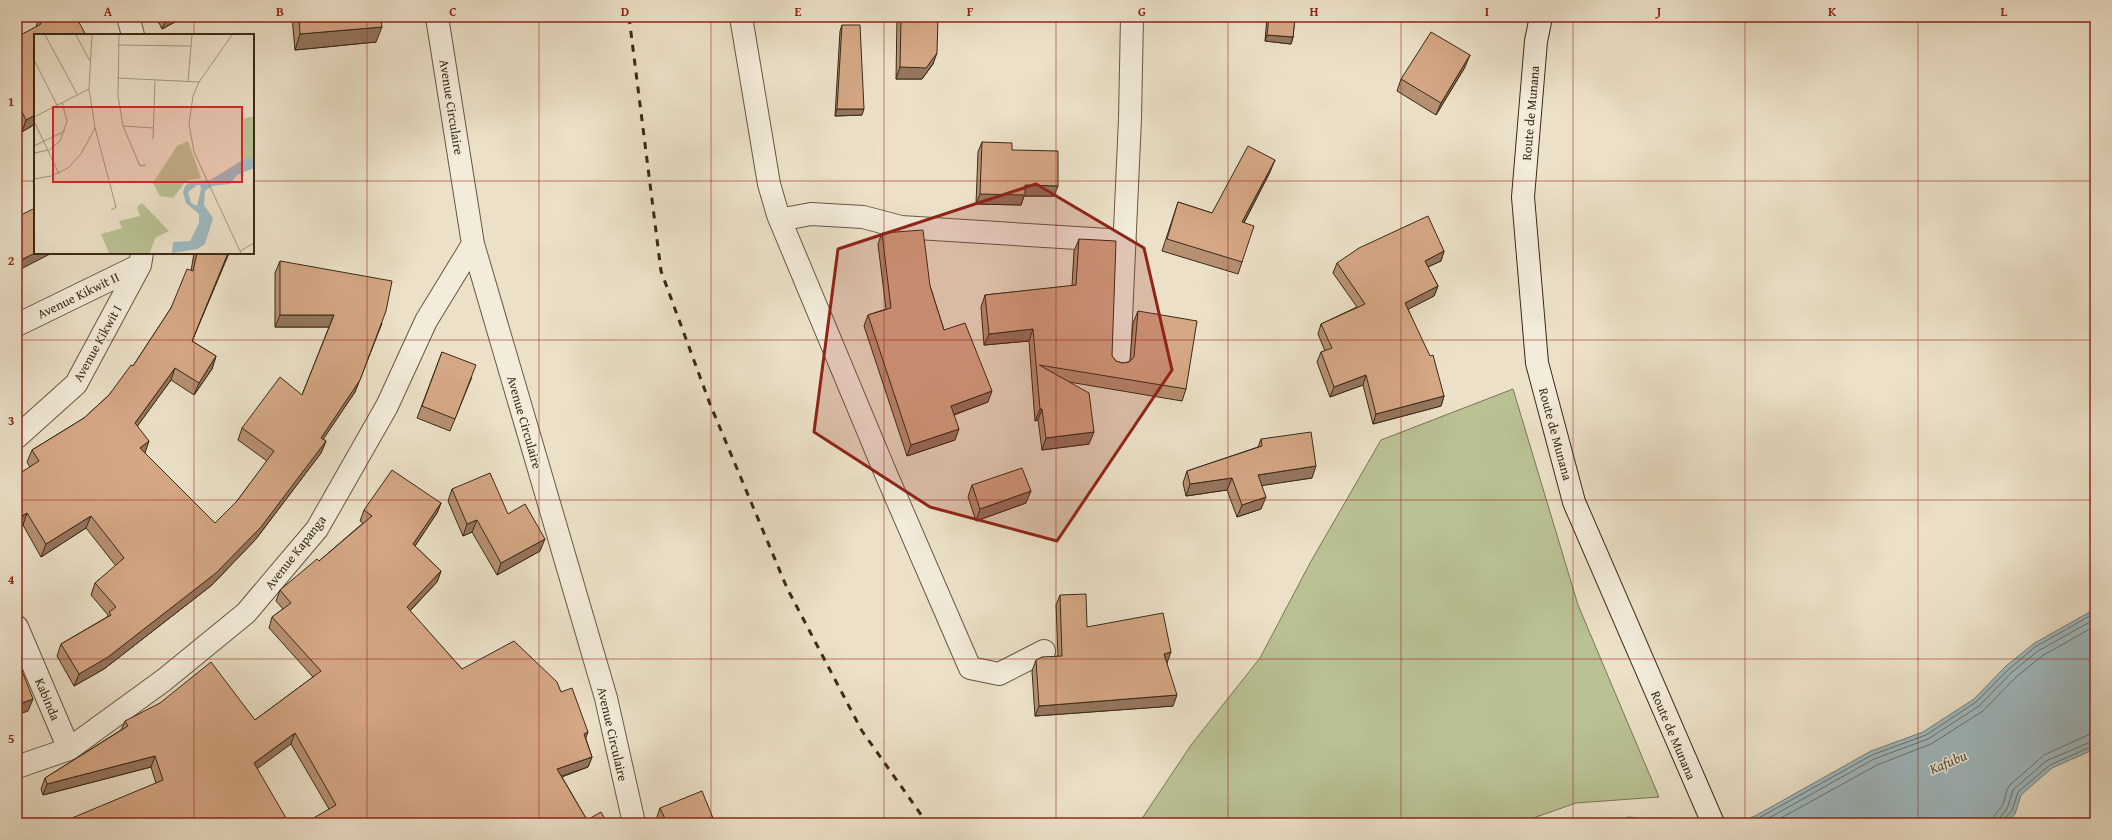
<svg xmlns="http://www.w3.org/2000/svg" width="2112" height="840" font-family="'Gentium Book Plus',serif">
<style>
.green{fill:#bac294;stroke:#7a7655}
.water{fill:#9fbac1;stroke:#76807d}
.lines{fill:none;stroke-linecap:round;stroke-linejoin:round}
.shore{stroke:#6c726c;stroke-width:1}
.minor-casing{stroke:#665842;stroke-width:24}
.secondary-casing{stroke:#392a16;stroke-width:24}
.minor{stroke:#f3ecdb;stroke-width:22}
.secondary{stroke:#f3ecdb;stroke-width:22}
.rail{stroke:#392a16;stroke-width:3;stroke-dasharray:7 7;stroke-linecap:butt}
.wall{fill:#b79072;stroke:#392a16}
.shaded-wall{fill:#95755d;stroke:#392a16}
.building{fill:#d5a785;stroke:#392a16}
.marked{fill:#8f2418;fill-opacity:0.2;stroke:#8f2418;stroke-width:3;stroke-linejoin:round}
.grid{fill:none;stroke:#8f2418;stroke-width:1;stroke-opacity:0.55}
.labels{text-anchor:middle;stroke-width:3;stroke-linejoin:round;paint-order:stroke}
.street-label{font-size:13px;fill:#392a16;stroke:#f3ecdb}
.water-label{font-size:14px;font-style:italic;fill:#524e41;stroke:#f3ecdb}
.inset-road{fill:none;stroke:#a49881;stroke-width:1}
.view{fill:#d62828;fill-opacity:0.15;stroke:#d62828;stroke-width:2}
.inset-edge{fill:none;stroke:#392a16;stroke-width:2}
.neatline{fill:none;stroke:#8f2418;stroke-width:1.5}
.grid-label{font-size:13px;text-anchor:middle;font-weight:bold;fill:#8f2418}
</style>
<rect width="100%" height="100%" fill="#ece1c8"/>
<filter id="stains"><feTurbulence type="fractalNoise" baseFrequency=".005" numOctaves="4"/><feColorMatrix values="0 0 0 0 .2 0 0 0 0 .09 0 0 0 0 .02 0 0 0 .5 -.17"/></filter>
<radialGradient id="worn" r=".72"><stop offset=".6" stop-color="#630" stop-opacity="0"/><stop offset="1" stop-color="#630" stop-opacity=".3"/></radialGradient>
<!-- green -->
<path class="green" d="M 1513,389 L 1578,605 L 1659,797 L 1576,803 L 1519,823 L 1139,823 L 1191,745 L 1260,658 L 1310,563 L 1381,440 Z"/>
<!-- water -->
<path class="water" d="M 2095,609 L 2095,749 L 2052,768 L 2021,795 L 2015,814 L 2006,823 L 1735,823 L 1755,816 L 1871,751 L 1923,732 L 1974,699 L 2006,666 L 2033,644 Z
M 1629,817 L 1675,822 L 1676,823 L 1605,823 Z"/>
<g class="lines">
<!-- shore -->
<path class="shore" d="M 1746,823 L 1757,819 L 1872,755 L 1926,735 L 1976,702 L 2009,669 L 2035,647 L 2095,613
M 1760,823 L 1874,759 L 1928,739 L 1979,706 L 2012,672 L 2038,651 L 2095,619
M 1772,823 L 1877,765 L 1931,744 L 1983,711 L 2016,677 L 2042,656 L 2095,626
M 1993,823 C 1993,814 1998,812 2002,806 C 2006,798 2005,790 2011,784 L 2044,755 L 2088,735 L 2095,734
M 1999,823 L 2000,817 L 2007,809 L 2013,790 L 2046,761 L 2095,740
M 2004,823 L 2004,819 L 2012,811 L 2018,792 L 2050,765 L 2095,745"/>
<!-- minor casing -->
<g class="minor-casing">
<path id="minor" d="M 128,17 L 133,35
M 437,17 L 473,244 L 606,698 L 634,823
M 741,17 L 769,184 L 778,215 L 784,219 L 811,214 L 863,217 L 901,227 L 1125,241
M 778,215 L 886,474 L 970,668 L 999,674 L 1044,651
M 17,325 L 140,265
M 1119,362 L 1130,119 L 1132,17
M 17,437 L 76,384 L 140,265 L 142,253
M 17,627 L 69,749
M 17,767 L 69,749 L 164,680 L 246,613 L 317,529 L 387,406 L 426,321 L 473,244"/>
</g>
<!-- secondary casing -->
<g class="secondary-casing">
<path id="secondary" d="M 1541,17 L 1536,41 L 1523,197 L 1537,363 L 1574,502 L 1713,823"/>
</g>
<!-- minor -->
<use href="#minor" class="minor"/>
<!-- secondary -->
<use href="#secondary" class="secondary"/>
<!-- rail -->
<path class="rail" d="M 629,17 L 661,271 L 710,404 L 787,588 L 862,731 L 927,823"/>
</g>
<!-- wall -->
<path class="wall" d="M 43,17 L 35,124 L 22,132 L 17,122 L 17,37 L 36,27 L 38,20 Z
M 156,17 L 184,17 L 162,29 Z
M 292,17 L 381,17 L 376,42 L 295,50 Z
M 897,17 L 938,17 L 933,64 L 922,79 L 896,79 Z
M 1267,17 L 1295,17 L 1293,37 L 1291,44 L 1265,41 Z
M 842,25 L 862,115 L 835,116 L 840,31 Z
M 1465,67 L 1436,115 L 1397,91 L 1401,79 Z
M 982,142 L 1012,150 L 1054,196 L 1024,196 L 1021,205 L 976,204 L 978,152 Z
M 1270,172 L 1244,223 L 1242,262 L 1238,274 L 1162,251 L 1178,202 L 1212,213 Z
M 35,177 L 35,185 L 33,182 Z
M 882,233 L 930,286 L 944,330 L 988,402 L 954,415 L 955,440 L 907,456 L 864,326 L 868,315 L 886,309 L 878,244 Z
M 1079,239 L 1112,356 L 1116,361 L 1122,363 L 1129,362 L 1130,360 L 1133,323 L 1138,311 L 1186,389 L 1182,401 L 1069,382 L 1089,444 L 1042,450 L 1038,420 L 1035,421 L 1029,341 L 984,345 L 981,307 L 985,295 L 1072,286 L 1074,251 Z
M 1444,251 L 1441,261 L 1428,267 L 1438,286 L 1434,296 L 1408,309 L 1444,396 L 1441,406 L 1373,424 L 1363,385 L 1330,397 L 1317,362 L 1321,352 L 1325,351 L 1318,334 L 1321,324 L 1357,307 L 1333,273 L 1337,263 Z
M 194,253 L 229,253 L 192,341 L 216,356 L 212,369 L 194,395 L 171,380 L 137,426 L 145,453 L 215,523 L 237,501 L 267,461 L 238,440 L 242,428 L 302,395 L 329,327 L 275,327 L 275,273 L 280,261 L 382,323 L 355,392 L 323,439 L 326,441 L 321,453 L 256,539 L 212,585 L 104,669 L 74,686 L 57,656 L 61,644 L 107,617 L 108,615 L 91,595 L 95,583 L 116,566 L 86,528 L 41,557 L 23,525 L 30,467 L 27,462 L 32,450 L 84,418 L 109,395 L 133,366 L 171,308 L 191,271 Z
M 442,352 L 472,377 L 450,431 L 417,418 Z
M 1261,439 L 1312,478 L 1262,485 L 1261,509 L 1237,517 L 1227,490 L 1186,496 L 1183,483 L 1187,471 L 1258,447 Z
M 972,485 L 1026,503 L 976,521 L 968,497 Z
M 452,489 L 508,514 L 540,551 L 497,575 L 472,532 L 463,536 L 448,501 Z
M 441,503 L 437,513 L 415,546 L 441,571 L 437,582 L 410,611 L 462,669 L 561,692 L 586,739 L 592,757 L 588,767 L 562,777 L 587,820 L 607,823 L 329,809 L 291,744 L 156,783 L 151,767 L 43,795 L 41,789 L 45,778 L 121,730 L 125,721 L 255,720 L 313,677 L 269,628 L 272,617 L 283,609 L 276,601 L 280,590 L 319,561 L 363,523 L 360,521 L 364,510 Z
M 1060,595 L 1087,627 L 1167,663 L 1173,706 L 1035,716 L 1032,671 L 1036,660 L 1058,656 L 1056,605 Z
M 660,808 L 715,823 L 657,823 L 656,820 Z"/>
<!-- shaded-wall -->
<path class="shaded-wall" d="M 167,17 L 184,17 L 162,29 Z
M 382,27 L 376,42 L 295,50 L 300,34 Z
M 1267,35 L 1293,37 L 1291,44 L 1265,41 Z
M 937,53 L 933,64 L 922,79 L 896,79 L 900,67 Z
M 1470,55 L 1465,67 L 1436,115 L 1441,103 Z
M 837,109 L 864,109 L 862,115 L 835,116 Z
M 35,115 L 35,124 L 22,132 L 26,120 Z
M 1275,160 L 1270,172 L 1238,234 L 1242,222 Z
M 1025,185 L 1058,186 L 1054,196 L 1024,196 L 1021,205 L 976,204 L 980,194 Z
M 1444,251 L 1441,261 L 1421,270 L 1425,261 Z
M 35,253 L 52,253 L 17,271 L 17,262 Z
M 228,253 L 229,253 L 187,353 L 192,341 Z
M 1438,286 L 1434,296 L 1401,313 L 1405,303 Z
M 280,315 L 334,315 L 329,327 L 275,327 Z
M 382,323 L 355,392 L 316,450 L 321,438 Z
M 1033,329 L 1029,341 L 984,345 L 989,334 Z
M 216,356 L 212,369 L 194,395 L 199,383 Z
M 175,368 L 171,380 L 131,435 L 135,423 Z
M 1366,375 L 1363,385 L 1330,397 L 1334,387 Z
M 992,391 L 988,402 L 947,417 L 951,406 Z
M 1444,396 L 1441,406 L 1373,424 L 1376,414 Z
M 1040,409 L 1042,409 L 1038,420 L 1035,421 Z
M 959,429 L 955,440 L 907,456 L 911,445 Z
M 1094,432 L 1089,444 L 1042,450 L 1046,438 Z
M 149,441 L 145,453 L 140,448 Z
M 326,441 L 321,453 L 256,539 L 212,585 L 104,669 L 74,686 L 79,674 Z
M 1316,466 L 1312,478 L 1253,487 L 1258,475 Z
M 1232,478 L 1227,490 L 1186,496 L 1190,484 Z
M 1031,491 L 1026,503 L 976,521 L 980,509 Z
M 1266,497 L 1261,509 L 1237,517 L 1242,505 Z
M 441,503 L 437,513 L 409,555 L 413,544 Z
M 27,513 L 23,525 L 17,529 L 17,519 Z
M 91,516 L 86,528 L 41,557 L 46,544 Z
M 477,520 L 472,532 L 463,536 L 467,524 Z
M 545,539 L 540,551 L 497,575 L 501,563 Z
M 441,571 L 437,582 L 403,618 L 407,607 Z
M 1171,652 L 1167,663 L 1164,654 Z
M 1177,695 L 1173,706 L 1035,716 L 1039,706 Z
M 33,699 L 28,711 L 17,715 L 17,705 Z
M 588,732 L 584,743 L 584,734 Z
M 295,733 L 291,744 L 250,774 L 254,763 Z
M 155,756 L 151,767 L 43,795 L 47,784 Z
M 592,757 L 588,767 L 553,779 L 557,769 Z
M 286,818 L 284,823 L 277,823 Z"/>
<!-- building -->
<path class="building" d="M 43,17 L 76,17 L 86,35 L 35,35 L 35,115 L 26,120 L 19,106 L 17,107 L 17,37 L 41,24 L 38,20 Z
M 299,17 L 381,17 L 382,27 L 300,34 Z
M 901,17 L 938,17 L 937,53 L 926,68 L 900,67 Z
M 1269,17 L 1295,17 L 1293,37 L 1267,35 Z
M 842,25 L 860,25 L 864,109 L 837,109 Z
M 1431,32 L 1470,55 L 1441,103 L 1401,79 Z
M 982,142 L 1012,143 L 1012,150 L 1058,151 L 1058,186 L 1025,185 L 1025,195 L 980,194 Z
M 1248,146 L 1275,160 L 1242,222 L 1254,226 L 1242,262 L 1167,239 L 1178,202 L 1212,213 Z
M 35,208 L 35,253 L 17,262 L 17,217 Z
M 1428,216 L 1444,251 L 1425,261 L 1438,286 L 1405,303 L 1430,356 L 1433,355 L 1444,396 L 1376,414 L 1366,375 L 1334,387 L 1321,352 L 1332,348 L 1321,324 L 1365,304 L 1337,263 L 1359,248 Z
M 923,230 L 930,286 L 944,330 L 965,323 L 992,391 L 951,406 L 959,429 L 911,445 L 868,315 L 891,308 L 882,233 Z
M 1079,239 L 1116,241 L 1112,356 L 1116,361 L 1122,363 L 1129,362 L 1134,357 L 1138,311 L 1197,321 L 1186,389 L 1039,365 L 1089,393 L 1094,432 L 1046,438 L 1042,409 L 1040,409 L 1033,329 L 989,334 L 985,295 L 1076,285 Z
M 197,253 L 228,253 L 192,341 L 216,356 L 199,383 L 175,368 L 135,423 L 149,441 L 140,448 L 215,523 L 237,501 L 274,451 L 242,428 L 280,377 L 302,395 L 334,315 L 280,315 L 280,261 L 392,281 L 386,311 L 360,380 L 321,438 L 326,441 L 261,527 L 216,573 L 108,657 L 79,674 L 61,644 L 111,615 L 109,612 L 116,607 L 95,583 L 124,558 L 91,516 L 46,544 L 27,513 L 17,519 L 17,475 L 39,461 L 32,450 L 84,418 L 109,395 L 131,365 L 133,366 L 171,308 L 187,269 L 193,271 Z
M 442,352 L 476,365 L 455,419 L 422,406 Z
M 1311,432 L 1316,466 L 1258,475 L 1266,497 L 1242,505 L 1232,478 L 1190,484 L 1187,471 L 1262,446 L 1261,439 Z
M 1022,468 L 1031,491 L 980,509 L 972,485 Z
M 392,470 L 441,503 L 413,544 L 441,571 L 407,607 L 462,669 L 514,641 L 557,682 L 561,692 L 572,688 L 588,732 L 584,734 L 592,757 L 557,769 L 587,820 L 601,812 L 607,823 L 305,823 L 336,805 L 295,733 L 254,763 L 286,818 L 277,823 L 60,823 L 163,780 L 155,756 L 47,784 L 45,778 L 128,726 L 125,721 L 160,703 L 211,662 L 255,720 L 321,671 L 272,617 L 291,603 L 280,590 L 317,559 L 319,561 L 372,516 L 364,510 Z
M 490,473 L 508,514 L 525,504 L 545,539 L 501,563 L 477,520 L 467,524 L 452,489 Z
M 1086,594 L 1087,627 L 1163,613 L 1171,652 L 1164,654 L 1177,695 L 1039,706 L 1036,660 L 1042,657 L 1062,656 L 1060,595 Z
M 19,663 L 33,699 L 17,705 L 17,664 Z
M 702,791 L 715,823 L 667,823 L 660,808 Z"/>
<!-- marked area -->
<path class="marked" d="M 1036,184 L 1144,248 L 1172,370 L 1057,541 L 930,507 L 814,432 L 838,249 Z"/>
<!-- grid -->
<path class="grid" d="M 194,17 L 194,35M 367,17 L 367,823M 539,17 L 539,823M 711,17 L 711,823M 884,17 L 884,823M 1056,17 L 1056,823M 1228,17 L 1228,823M 1401,17 L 1401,823M 1573,17 L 1573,823M 1745,17 L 1745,823M 1918,17 L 1918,823M 17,181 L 35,181M 253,181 L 2095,181M 194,253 L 194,823M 17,340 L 2095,340M 17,500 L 2095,500M 17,659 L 2095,659"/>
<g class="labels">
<!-- street labels -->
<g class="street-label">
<text transform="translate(452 107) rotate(81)" y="5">Avenue Circulaire</text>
<text transform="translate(1530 113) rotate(-85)" y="5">Route de Munana</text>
<text transform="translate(78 295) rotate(-26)" y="5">Avenue Kikwit II</text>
<text transform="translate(97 343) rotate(-61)" y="5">Avenue Kikwit I</text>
<text transform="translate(525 422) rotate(74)" y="5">Avenue Circulaire</text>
<text transform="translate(1556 434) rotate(75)" y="5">Route de Munana</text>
<text transform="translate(295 552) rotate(-52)" y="5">Avenue Kapanga</text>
<text transform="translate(48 699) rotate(67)" y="5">Kabinda</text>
<text transform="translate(613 734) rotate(77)" y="5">Avenue Circulaire</text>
<text transform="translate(1674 735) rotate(67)" y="5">Route de Munana</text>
</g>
<!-- water labels -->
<g class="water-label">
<text transform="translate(1948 762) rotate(-23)" y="5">Kafubu</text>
</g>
</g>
<!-- overview -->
<g transform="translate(34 34)">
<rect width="220" height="220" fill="#ece1c8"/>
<path d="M 220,82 L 220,130 L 207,123 L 208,85 ZM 154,107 L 167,144 L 152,147 L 139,164 L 126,162 L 119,149 L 143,112 ZM 108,169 L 135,197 L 121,204 L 116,219 L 75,219 L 67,200 L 88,194 L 85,187 L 106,182 L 103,173 Z" fill="#bac294"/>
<path d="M 212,124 L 220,125 L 220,134 L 203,141 L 196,150 L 178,152 L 171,157 L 170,171 L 179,184 L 171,210 L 164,215 L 138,219 L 139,208 L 156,207 L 165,189 L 165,180 L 152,169 L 149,158 L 151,152 L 158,147 L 176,146 ZM 163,151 L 166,151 L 167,155 L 163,172 L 157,169 L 154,158 Z" fill="#9fbac1" fill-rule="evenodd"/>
<path class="inset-road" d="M 11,1 L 43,60M 42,1 L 56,27M 58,1 L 55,55 L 61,94 L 82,173 L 77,176M 85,1 L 84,62 L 89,92 L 120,94M 198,1 L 165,48 L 159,62 L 155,90 L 160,118 L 207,219M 84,11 L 157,12M 0,26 L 23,71M 83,44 L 165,48M 154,48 L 158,1M 0,83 L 55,55M 0,87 L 25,140M 89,92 L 106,132 L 112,131M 119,105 L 121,47M 0,112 L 31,97M 0,119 L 15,116 L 26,107 L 33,87 L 28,68M 0,145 L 17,142 L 34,134 L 47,120 L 61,94M 206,217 L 220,209"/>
<path class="view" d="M 19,73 L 208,73 L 208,148 L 19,148 Z"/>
<rect width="220" height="220" class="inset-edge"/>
</g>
<!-- margin -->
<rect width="2112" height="840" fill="none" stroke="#ece1c8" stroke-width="44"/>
<rect x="22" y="22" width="2068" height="796" class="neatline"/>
<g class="grid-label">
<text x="108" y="16">A</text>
<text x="280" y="16">B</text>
<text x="453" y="16">C</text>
<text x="625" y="16">D</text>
<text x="798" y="16">E</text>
<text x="970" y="16">F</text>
<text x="1142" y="16">G</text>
<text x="1314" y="16">H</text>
<text x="1487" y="16">I</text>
<text x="1659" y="16">J</text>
<text x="1832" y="16">K</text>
<text x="2004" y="16">L</text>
<text x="11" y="106">1</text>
<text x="11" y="265">2</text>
<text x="11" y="425">3</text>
<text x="11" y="584">4</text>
<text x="11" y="743">5</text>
</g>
<rect width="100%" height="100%" filter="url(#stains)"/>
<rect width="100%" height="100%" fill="url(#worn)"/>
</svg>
